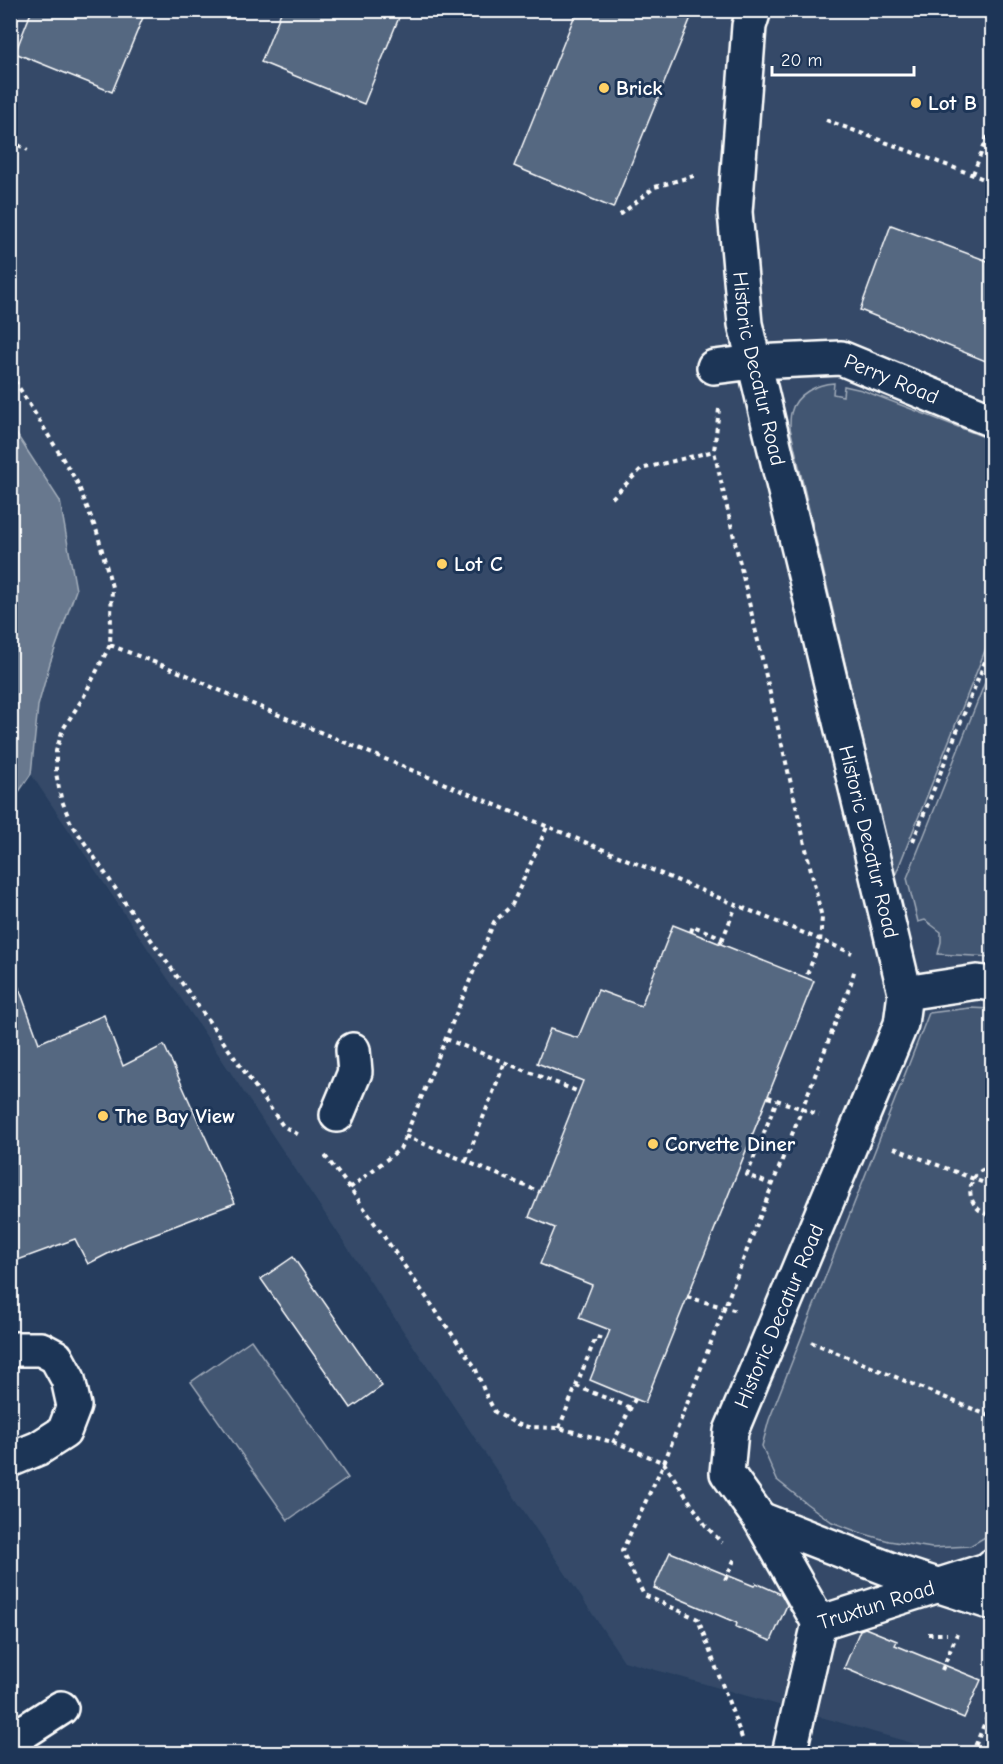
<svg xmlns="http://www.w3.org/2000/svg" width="1003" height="1764" font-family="'Comic Neue',sans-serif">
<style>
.built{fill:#344a68}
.green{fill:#425672;stroke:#a0aab8;stroke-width:1.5}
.water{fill:#67788e;stroke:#a4aebb;stroke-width:1.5}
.building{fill:#556781;stroke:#fff;stroke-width:1.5}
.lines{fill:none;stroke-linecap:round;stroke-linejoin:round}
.minor-casing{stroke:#fff;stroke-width:38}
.path{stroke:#fff;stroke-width:4;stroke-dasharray:4.5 4.5;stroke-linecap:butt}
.minor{stroke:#1d3557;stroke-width:33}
.poi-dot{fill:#ffd166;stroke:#1d3557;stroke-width:2}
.labels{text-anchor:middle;stroke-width:6;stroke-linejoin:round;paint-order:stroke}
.poi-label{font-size:21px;font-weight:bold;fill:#fff;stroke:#1d3557;text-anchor:start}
.street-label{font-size:21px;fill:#fff;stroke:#1d3557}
</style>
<rect width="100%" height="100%" fill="#263d5e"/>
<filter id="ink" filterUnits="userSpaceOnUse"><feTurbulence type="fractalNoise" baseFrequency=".0167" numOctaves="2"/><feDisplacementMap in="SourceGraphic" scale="12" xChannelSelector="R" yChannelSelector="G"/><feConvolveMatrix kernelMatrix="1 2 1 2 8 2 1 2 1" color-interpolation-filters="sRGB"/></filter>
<g filter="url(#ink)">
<!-- built -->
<path class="built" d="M 10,11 L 992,11 L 992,1753 L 947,1753 L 624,1661 L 31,774 L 38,706 L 50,663 L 60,501 L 11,424 Z"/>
<!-- green -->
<path class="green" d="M 834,383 L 833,394 L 843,396 L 844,386 L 862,390 L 992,440 L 992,633 L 895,876 L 790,428 C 790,423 790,417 791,413 C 795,394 817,384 834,383 Z
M 992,665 L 992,957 L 938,954 L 941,942 L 941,932 L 925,920 L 918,922 L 907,878 Z
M 970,1008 L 992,1009 L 992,1533 L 970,1546 L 932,1548 L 889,1541 L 861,1533 L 832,1522 L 807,1504 L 777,1480 L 762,1446 L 769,1420 L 929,1013 Z
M 251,1340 L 348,1478 L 288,1520 L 191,1382 Z"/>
<!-- water -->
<path class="water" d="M 10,424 L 60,501 L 76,590 L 50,663 L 38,706 L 31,774 L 14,799 L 11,801 Z"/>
<!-- building -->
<path class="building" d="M 32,10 L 146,10 L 112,92 L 15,53 Z
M 282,10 L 402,10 L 364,104 L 261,62 Z
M 577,10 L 694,10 L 613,208 L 514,166 Z
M 891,225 L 993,263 L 993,364 L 860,310 Z
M 673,925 L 814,981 L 645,1403 L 590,1380 L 610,1330 L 579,1318 L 592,1285 L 540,1264 L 555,1228 L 529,1217 L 583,1081 L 537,1063 L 550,1029 L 578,1038 L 598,990 L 641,1006 Z
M 15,977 L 39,1043 L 104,1015 L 123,1066 L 164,1045 L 235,1203 L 127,1244 L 88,1264 L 75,1239 L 10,1263 L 10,978 Z
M 293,1257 L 382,1386 L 351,1408 L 261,1279 Z
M 670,1552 L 754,1586 L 756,1583 L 781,1594 L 787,1605 L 771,1641 L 736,1627 L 737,1623 L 654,1588 Z
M 865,1628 L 897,1641 L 895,1645 L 981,1680 L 964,1718 L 844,1668 L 860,1630 Z"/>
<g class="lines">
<!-- minor casing -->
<g class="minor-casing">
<g id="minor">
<path id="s1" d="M 754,10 L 749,26 L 735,212 L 745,324 L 905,993 L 901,1024 L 731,1431 L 727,1473 L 760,1519 L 819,1623"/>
<path id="s2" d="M 714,367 L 754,362 L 841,358 L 992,420"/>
<path d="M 905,993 L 977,982 L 992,984"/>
<path d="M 337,1115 L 355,1072 L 353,1050"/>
<path d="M 10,1351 L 16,1349 L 41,1349 L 56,1357 L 68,1379 L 74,1406 L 64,1432 L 39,1448 L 10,1460"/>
<path d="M 760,1519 L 897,1572 L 992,1603"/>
<path id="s3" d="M 819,1623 L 990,1569 L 992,1566"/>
<path d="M 10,1741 L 61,1708"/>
<path d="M 789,1754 L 819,1623"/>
</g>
</g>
<!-- path -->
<path class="path" d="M 826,120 L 992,182
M 10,141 L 28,150
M 973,174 L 992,125
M 620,215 L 655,187 L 697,175
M 10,373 L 77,482 L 97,532 L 112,587 L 110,645 L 83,698 L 63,729 L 56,751 L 56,773 L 61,798 L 70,821 L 123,900 L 283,1126 L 301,1136
M 719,409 L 714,451 L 822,918 L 820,942 L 806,977
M 612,498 L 641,469 L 714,451
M 110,645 L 187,675 L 214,688 L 852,953
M 913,841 L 992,644
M 691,932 L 693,926 L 723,938 L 736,906
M 720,943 L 723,938
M 446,1039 L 579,1092
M 768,1097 L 819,1115
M 405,1136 L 540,1192
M 894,1148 L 992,1186
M 325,1156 L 350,1188 L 475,1367 L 485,1393 L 495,1412 L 517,1424 L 528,1427 L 559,1428 L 620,1444 L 664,1463 L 706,1526 L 722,1543
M 466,1161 L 505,1062
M 992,1166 C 963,1173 963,1209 992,1216
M 773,1185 L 747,1175 L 777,1100
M 350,1188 L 400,1149 L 494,922 L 512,905 L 547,827
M 687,1297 L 737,1311
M 811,1342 L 992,1417
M 576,1386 L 631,1408
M 559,1428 L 596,1337 L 606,1340
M 613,1443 L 635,1399
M 725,1580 L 735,1558
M 928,1634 L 947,1634
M 942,1670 L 957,1634
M 742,1738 L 698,1619 L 644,1595 L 622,1551 L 664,1463 L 851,983 L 855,968
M 972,1754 L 992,1705"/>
<!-- minor -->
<use href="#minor" class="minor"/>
</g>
</g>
<!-- markers -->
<g class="poi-dot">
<circle cx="604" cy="88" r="6"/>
<circle cx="916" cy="103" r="6"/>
<circle cx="442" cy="564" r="6"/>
<circle cx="103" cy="1116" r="6"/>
<circle cx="653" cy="1144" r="6"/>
</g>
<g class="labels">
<!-- poi labels -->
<g class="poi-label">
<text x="616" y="95">Brick</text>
<text x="928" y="110">Lot B</text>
<text x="454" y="571">Lot C</text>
<text x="115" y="1123">The Bay View</text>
<text x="665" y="1151">Corvette Diner</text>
</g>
<!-- street labels -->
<g class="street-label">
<text dy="7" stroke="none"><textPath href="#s1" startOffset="362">Historic Decatur Road</textPath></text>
<text dy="7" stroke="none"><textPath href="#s2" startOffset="182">Perry Road</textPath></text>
<text dy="7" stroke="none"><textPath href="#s1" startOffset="848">Historic Decatur Road</textPath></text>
<text transform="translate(779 1316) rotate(-67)" y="7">Historic Decatur Road</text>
<text dy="7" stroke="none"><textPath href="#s3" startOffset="60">Truxtun Road</textPath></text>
</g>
</g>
<!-- margin -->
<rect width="1003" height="1764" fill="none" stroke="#1d3557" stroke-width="36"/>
<rect x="18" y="18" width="967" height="1728" fill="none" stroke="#fff" stroke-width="2" filter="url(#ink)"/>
<!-- scale -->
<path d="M772 66v9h142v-9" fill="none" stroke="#ffffff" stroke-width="3"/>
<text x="781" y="66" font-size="18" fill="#ffffff" stroke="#1d3557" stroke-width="4.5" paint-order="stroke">20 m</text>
</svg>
